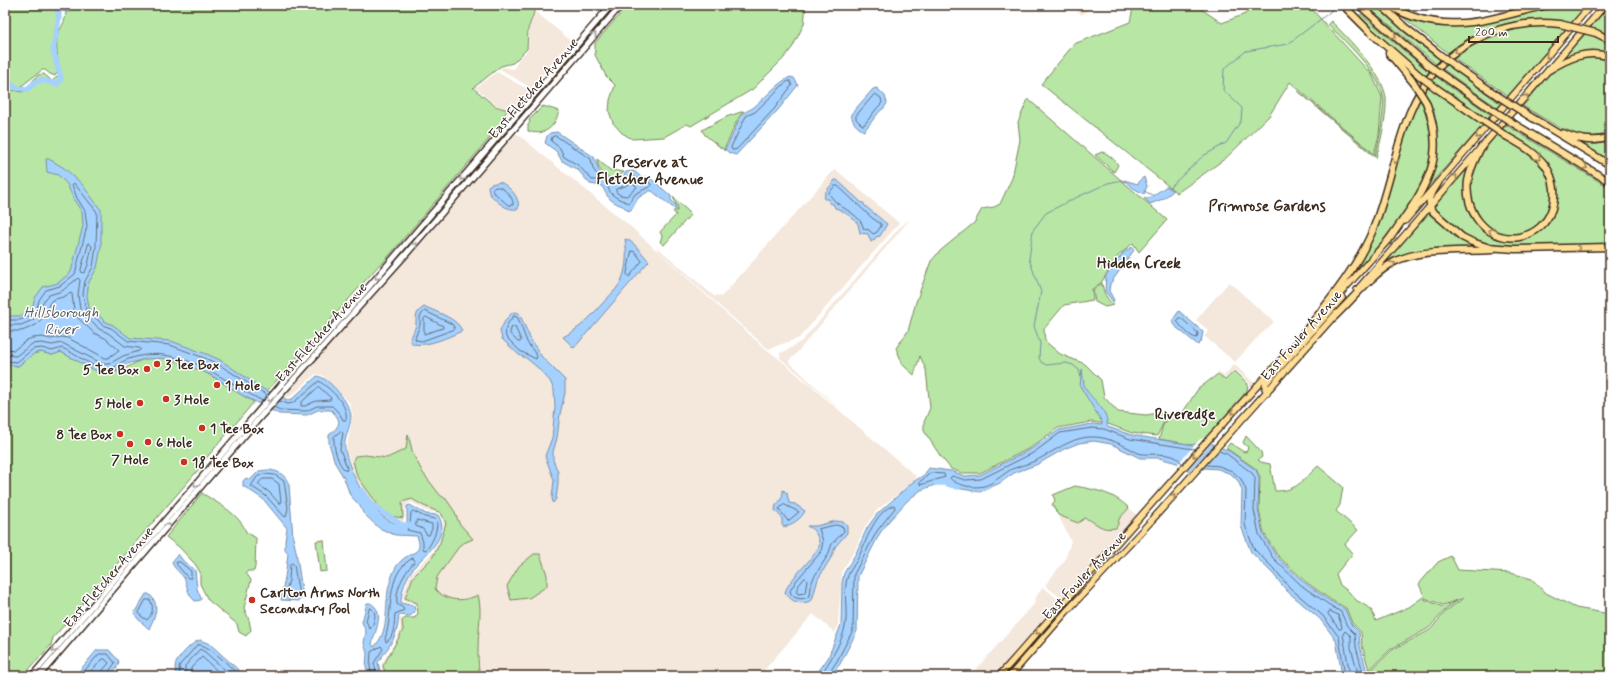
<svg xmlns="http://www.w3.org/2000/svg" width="1615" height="681" font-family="Mynerve,sans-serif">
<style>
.built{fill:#f4e7dc;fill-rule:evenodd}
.green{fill:#b8e6a4;stroke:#7a8861}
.water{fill:#a4d1ff;stroke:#7a8ea5}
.pier{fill:#fff}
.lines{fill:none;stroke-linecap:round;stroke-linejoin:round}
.shore{stroke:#656d78;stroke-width:1}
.stream{stroke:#7a8ea5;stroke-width:1}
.river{stroke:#a4d1ff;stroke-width:5.5}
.secondary-casing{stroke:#3b2a1e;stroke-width:8}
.primary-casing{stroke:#3b2a1e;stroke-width:8}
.highway-casing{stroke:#3b2a1e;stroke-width:9}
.secondary{stroke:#fff;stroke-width:5}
.primary{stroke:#fedd96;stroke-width:5.5}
.highway{stroke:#fedd96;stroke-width:6}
.highway-bridge-casing{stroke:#3b2a1e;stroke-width:9;stroke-linecap:butt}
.highway-bridge{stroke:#fedd96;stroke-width:6}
.oneway{stroke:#a79f9a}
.oneway2{stroke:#9c845a}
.poi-dot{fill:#c8321e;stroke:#fff;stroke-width:1.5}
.labels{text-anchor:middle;stroke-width:3;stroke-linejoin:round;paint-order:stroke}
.street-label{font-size:14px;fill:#3b2a1e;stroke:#fff}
.poi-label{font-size:14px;font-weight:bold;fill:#3b2a1e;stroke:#fff;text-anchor:start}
.neighbourhood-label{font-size:15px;font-weight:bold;fill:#3b2a1e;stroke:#fff}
.water-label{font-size:15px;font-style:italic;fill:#5a5c62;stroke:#fff}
</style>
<rect width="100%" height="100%" fill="#fff"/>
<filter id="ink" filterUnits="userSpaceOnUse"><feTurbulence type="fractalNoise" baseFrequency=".025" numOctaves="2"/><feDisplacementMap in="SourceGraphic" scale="8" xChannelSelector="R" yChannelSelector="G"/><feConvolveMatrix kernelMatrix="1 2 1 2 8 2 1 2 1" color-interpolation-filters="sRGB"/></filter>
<g filter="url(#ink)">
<!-- built -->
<path class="built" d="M 1070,5 L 1094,5 L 1082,15 Z
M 536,12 L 571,41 L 531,88 L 500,69 L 502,67 L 514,69 L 518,60 L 528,50 L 529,29 Z
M 497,72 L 529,90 L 506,117 L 509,110 L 496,105 L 475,88 Z
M 516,133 L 631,227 L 763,347 L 778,358 L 917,477 L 913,482 L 877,510 L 865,527 L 854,552 L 842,571 L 838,624 L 835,633 L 813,614 L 759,676 L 384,676 L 381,665 L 395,642 L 400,630 L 400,618 L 410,619 L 418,614 L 415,604 L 403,601 L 403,595 L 411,573 L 431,554 L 437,545 L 443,533 L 443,521 L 440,513 L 426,511 L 411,502 L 406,505 L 404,521 L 401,522 L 389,519 L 376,507 L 356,480 L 346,450 L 353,415 L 349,402 L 322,375 L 316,374 L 291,396 L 288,397 L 283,396 L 372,299 Z
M 835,169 L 899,223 L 799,338 L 768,349 L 657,250 L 658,248 L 715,297 L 717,295 L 721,297 ZM 829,199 L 862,203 L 875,215 L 885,221 L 869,236 L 868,234 L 859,230 L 858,224 L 854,219 L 848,217 L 839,209 L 835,208 Z
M 910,219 L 794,356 L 788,361 L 840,409 L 779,357 L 781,355 L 779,353 L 786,351 L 802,341 L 899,228 Z
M 1229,282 L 1274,322 L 1256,339 L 1235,362 L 1204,336 L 1209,331 L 1196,320 Z
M 1234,364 L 1256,385 L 1248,392 L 1250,384 L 1236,370 L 1225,378 L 1218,373 L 1218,371 L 1224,376 Z
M 1129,508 L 1138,516 L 1063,600 L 1045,585 L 1065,560 L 1071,541 L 1058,515 L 1078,523 L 1085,518 L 1093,523 L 1118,524 L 1119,519 Z
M 1043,587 L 1061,602 L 995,676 L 970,676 L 1035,603 L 1034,600 Z"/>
<!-- green -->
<path class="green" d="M 5,5 L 56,5 L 61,14 L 55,32 L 56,42 L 54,47 L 57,56 L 58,71 L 55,76 L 50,74 L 45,70 L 42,70 L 19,88 L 5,77 Z
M 64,5 L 536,5 L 533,16 L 528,29 L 527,49 L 513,63 L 501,66 L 473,88 L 495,106 L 508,110 L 503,116 L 506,119 L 381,265 L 380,264 L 261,398 L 195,359 L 5,332 L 5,82 L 12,90 L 23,92 L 38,75 L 44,74 L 52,81 L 61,74 C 58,64 56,49 57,39 C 59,25 70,21 64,5 Z
M 628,5 L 806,5 L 804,24 L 792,48 L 783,59 L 753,89 L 691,126 L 687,124 L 664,137 L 632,139 L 622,133 L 613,123 L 609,111 L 610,100 L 615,85 L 606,76 L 595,55 L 595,43 Z
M 1136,5 L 1195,5 L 1222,23 L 1245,14 L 1256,5 L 1308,5 L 1372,75 L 1382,97 L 1379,135 L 1374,154 L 1290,82 L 1269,116 L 1226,158 L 1177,193 L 1041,84 L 1074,44 L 1130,22 L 1133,8 Z
M 1366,5 L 1374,5 L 1403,31 L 1440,60 L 1436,64 Z
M 1551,5 L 1587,5 L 1571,23 C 1528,13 1481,25 1448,53 L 1395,11 L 1413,18 L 1483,22 Z
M 1610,5 L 1610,37 L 1590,28 Z
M 1361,14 L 1429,72 L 1425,77 L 1358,17 Z
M 1331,21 C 1348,38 1384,75 1386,98 C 1387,115 1381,141 1376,158 L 1298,91 L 1375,155 C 1379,144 1385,107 1383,97 C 1379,72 1345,42 1328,24 Z
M 1539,25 L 1567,28 L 1508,96 L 1452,57 L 1461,50 L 1506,29 Z
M 1586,33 L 1610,42 L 1610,56 L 1602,53 L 1564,59 L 1564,57 Z
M 1582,56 L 1610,58 L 1610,135 L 1600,138 L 1575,137 L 1523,106 L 1552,71 L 1559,65 Z
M 1446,64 L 1501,104 L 1498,108 L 1441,68 Z
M 1435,76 L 1491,115 L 1486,120 L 1430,82 Z
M 1428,85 L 1484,124 L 1425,190 L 1436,151 L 1423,92 Z
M 1420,95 C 1430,116 1438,147 1429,170 C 1414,209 1381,241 1354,273 L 1352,272 L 1386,197 L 1408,124 Z
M 1028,99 L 1167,220 L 1139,252 L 1133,243 L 1117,257 L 1101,283 L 1092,289 L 1093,300 L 1064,305 L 1044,329 L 1045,341 L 1060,354 L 1085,364 L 1101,380 L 1104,397 L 1118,412 L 1146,415 L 1159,413 L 1167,416 L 1157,436 L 1132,433 L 1108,424 L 1091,422 L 1058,428 L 1030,448 L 980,473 L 962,473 L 951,469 L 941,457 L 924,431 L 924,422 L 930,408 L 926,370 L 920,356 L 914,375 L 903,365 L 896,348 L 908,331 L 916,302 L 931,261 L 940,251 L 974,223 L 982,209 L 994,207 L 1000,204 L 1012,178 L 1020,140 L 1018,122 Z
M 543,106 L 559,111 C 555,127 545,137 528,131 L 528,125 L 530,122 L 529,120 Z
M 744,111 C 734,121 732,137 724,148 L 725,151 L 705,135 L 702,130 L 726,117 Z
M 1506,125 L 1610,188 L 1610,244 L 1490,246 L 1469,240 L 1432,209 L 1468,168 L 1469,209 L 1500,237 L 1535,232 L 1555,202 L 1546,166 L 1502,130 Z
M 1498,133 L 1532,155 L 1542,165 L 1551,182 L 1553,199 L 1545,218 L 1534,229 L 1518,235 L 1499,234 L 1477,219 L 1469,190 L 1474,163 Z
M 1610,138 L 1610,161 L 1578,141 Z
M 1102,152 C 1108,153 1115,160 1118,165 L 1114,172 L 1095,155 Z
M 597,159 L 610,170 L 624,172 C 613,186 598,174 597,159 Z
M 673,197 L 691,214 L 664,245 L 660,242 L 662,236 L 660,232 L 676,215 L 673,211 L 677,211 L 678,208 Z
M 1429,213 L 1483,248 L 1422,251 L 1381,268 Z
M 1102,283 C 1103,292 1107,300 1114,305 L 1105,307 L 1095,302 L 1093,290 Z
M 42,352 L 52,355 L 61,352 L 101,373 C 119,377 133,360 150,358 C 188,353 224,386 254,402 L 203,462 L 199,469 L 53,638 L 51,645 L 23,676 L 5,676 L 5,364 L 18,366 L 32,354 Z
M 1235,371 L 1248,384 L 1247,391 L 1204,440 L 1193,445 L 1159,439 L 1163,425 L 1169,418 L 1183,412 L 1198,389 L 1218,374 L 1225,380 Z
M 408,434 L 413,454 L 423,473 L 440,495 L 446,499 L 455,512 L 459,523 L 473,539 L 461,544 L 437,577 L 435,589 C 447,602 463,602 478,595 C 481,606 480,617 479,629 C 478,644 477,661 480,676 L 386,675 L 383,666 L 403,630 L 402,621 L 405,618 L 415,618 L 418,613 L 417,603 L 405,598 L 413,577 L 432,558 L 440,543 L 446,523 L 441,513 L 424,506 L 412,499 L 402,502 L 403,518 L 390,516 L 381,509 L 357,476 L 353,461 L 355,456 L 365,455 L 387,458 L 406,449 Z
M 1246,436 L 1261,452 L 1262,457 L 1258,460 L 1261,462 L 1270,464 L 1275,491 C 1297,491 1302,481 1318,466 L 1343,487 L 1340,505 L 1336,511 L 1358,530 L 1345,544 L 1353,553 L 1336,574 L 1340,585 L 1349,592 L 1356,600 L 1371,609 L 1376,621 L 1409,607 L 1423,597 L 1424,599 L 1443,607 L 1457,601 L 1445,610 L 1429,628 L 1391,649 L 1369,670 L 1362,646 L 1361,632 L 1352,623 L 1346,608 L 1331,600 L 1306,582 L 1277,555 L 1264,533 L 1259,510 L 1260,477 L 1256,469 L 1226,448 L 1230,443 L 1244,452 L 1247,451 L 1248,447 L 1243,443 Z
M 1075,486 C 1096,490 1112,492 1129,508 L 1119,519 L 1118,524 L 1116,528 C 1100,531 1098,523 1085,518 L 1078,523 L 1058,515 L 1052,504 L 1055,501 L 1053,495 Z
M 202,493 C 217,503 240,514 246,532 L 256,538 L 255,567 L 254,571 L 248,571 L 246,573 L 251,580 L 244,608 L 249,620 L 251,630 L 246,636 L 239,632 L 237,624 L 208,600 L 200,584 L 200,572 L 195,564 L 179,547 L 166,537 Z
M 324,540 L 327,571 L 320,572 L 316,541 Z
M 534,554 L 540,554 L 547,575 L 547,586 L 529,598 L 511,600 L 507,586 L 519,566 Z
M 1451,556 L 1458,570 L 1511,573 L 1532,579 L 1544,592 L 1576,608 L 1610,614 L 1610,676 L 1369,676 L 1369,672 L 1392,650 L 1430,630 L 1446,611 L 1464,598 L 1443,605 L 1425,598 L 1419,584 L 1438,562 Z"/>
<!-- water -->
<path class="water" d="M 55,5 L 67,5 L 66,10 L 70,12 L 60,11 Z
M 790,77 L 794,78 L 798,85 L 778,110 L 736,155 L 729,153 L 725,149 C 732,139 734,129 740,118 C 743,111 749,111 754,107 C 766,97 777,83 790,77 Z
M 877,88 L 885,96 L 887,103 L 884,108 L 880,111 L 864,131 C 857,128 852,122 851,114 L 873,89 Z
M 557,132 L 594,157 L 599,171 L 607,178 L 616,179 L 622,178 L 626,172 L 634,171 L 641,177 L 649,177 L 671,196 L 671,200 L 676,205 L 676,210 L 652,191 L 649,191 L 638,198 L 632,209 L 628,211 C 621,203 621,207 614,202 C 608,199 605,192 602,186 L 590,184 L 578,170 L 562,161 L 556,151 L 545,143 L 547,136 L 550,133 Z
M 46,159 L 49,159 L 64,168 L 81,183 L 101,210 L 101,247 L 97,268 L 89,282 L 87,295 L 89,308 L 100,316 L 104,321 L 113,325 L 130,338 L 171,341 L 209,355 L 220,360 L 263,389 L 288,400 L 292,399 L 317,376 C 329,377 351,405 351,416 C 351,427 343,439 345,449 C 349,473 377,530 407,524 L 407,506 L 410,505 L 426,514 L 438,515 C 453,539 420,556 410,573 C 405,581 401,593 401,603 L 414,606 L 415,612 L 410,616 L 399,615 C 398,637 390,645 378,662 L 381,676 L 369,676 L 366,667 L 367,653 L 364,643 L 366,632 L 362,622 L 367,603 L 370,603 C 386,611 375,631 372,644 L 374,647 C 389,632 385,610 388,591 C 388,586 391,581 392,576 C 394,570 397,564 402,560 C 412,551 424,554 417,536 L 395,535 L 379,528 L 363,513 L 360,506 L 350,495 L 344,478 L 335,463 L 329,443 L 329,435 C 341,425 342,421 331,410 L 318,410 L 307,415 L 279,414 L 240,394 L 211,375 L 180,362 L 161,358 L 145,359 L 127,364 L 111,374 L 100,373 L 61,352 L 52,355 L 41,352 L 35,353 L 18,366 L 5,364 L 5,316 L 20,316 L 28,313 L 33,306 L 35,298 L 43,287 L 58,283 L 71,272 L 83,226 L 82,212 L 74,200 L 67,184 L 58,175 L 47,172 Z
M 1144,177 L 1147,186 L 1144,194 L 1133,188 L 1124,180 L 1138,184 L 1140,180 Z
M 835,180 L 837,180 L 862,203 L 864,203 L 864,205 L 887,224 L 880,236 L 876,237 L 874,240 L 871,242 L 868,234 L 860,233 C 859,230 859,227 858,224 C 856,220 839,208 835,208 L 833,204 L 829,203 L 829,199 L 824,199 L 825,193 Z
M 500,182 C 509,186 521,198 518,209 C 506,211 497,202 489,193 L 488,186 L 491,184 Z
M 1167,186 L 1173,191 L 1163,199 L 1150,204 L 1144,198 L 1149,198 Z
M 625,239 C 634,241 642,254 649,261 L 574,348 L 563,337 C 579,329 589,319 601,305 C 608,297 618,289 622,279 C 627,266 627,252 625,239 Z
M 1132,247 L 1134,250 L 1110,284 L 1109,291 L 1114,300 L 1113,302 L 1105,291 L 1106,275 L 1123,253 Z
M 424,307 L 428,308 C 439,313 458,319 462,331 C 449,337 427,347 413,344 L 410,340 C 412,335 415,330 416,324 C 416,315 416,312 424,307 Z
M 1179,311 L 1203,332 L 1201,342 L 1198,345 L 1177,328 L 1172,321 Z
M 513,312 L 519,313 L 531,340 L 542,357 L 565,380 L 565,393 L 560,414 L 557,438 L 553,452 L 553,460 L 558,472 L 558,484 L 556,499 L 553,503 L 552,498 L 554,480 L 545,456 L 552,438 L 555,407 L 554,390 L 550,381 L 537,367 L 526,358 L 519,355 L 502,339 L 500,331 L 506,319 Z
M 1082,369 C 1083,374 1083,382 1085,388 C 1092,400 1109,410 1107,426 L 1108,427 L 1131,435 L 1193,445 L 1204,440 L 1229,451 L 1256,470 L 1259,477 L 1258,510 L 1263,534 L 1276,556 L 1305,583 L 1330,601 L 1345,609 L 1351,624 L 1359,632 L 1360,646 L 1368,676 L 1342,676 L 1336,640 L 1320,619 L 1287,591 L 1273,574 L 1251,552 L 1241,526 L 1242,490 L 1238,481 L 1231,474 L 1218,469 L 1205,468 L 1196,472 L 1179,468 L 1177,463 L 1159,458 L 1140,458 L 1111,444 L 1094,441 L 1079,443 L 1064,449 L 1038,464 L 1014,473 L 1000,483 L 980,492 L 956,488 L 946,481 L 921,490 L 907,501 L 889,521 L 880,533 L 858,576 L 857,631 L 840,664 L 831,676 L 815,676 L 828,658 L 841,625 L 842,583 L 844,573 L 856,553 L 867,528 L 877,514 L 913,482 L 924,475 L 929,468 L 951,471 L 965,476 L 980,475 L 1031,449 L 1059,430 L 1092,424 L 1102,425 L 1102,422 L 1080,386 Z
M 267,470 C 278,470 286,475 289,485 L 293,538 L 296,551 L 303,597 L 299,601 L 281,600 L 286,571 L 288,553 L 285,549 L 285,541 L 287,528 L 263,499 L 243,486 L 243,481 L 246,478 L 250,480 L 259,471 Z
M 783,490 L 787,493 L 789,503 L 795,504 L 805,511 C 801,519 793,524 784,527 L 782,525 L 782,518 L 775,510 L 776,505 C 781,501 783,496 783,490 Z
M 836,521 L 843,522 L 847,525 L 847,533 L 835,547 L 832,556 L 818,579 L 812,600 C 801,606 791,602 785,592 C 791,576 816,557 819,546 C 820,542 817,534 814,531 C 813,529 809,527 807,526 L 816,526 Z
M 178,554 L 184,562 L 195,570 L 197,589 L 201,598 L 201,600 L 195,601 C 188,595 188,589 185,580 C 182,573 174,570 172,562 Z
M 146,594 L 149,594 C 161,605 155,616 149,629 L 138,619 L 134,613 Z
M 200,640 L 210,644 L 245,676 L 175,676 C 176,673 175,669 175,666 C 176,659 193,641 200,640 Z
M 97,650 L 109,650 L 119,661 C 118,667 114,671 110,676 L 75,676 Z"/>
<!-- pier -->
<path class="pier" d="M 1203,438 L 1213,441 L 1186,472 L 1177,469 L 1176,466 L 1199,440 Z
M 1215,443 L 1224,446 L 1199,473 L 1196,474 L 1189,472 Z"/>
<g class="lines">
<!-- shore -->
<path class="shore" d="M 790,81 L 792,85 L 775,108 L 737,149 L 734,150 L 732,150 L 731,147 L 746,116 L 755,112 L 785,83 Z
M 875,94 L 881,98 L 882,103 L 877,108 L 864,125 L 862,125 L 856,119 L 856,116 Z
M 556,136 L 591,159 L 593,169 L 600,178 L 599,180 L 592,180 L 578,165 L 564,157 L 560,148 L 551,141 L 552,137 Z
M 633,176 C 640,181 646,180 651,184 L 651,186 L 635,194 L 629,203 C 619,199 608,196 607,183 L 622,182 L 629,177 Z
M 632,182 L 637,187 L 627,196 L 620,195 L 616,192 L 616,189 L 625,186 Z
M 835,186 L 838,186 L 872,218 L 881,224 L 881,226 L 877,232 L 873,234 L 869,230 L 864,229 C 860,215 848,212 837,203 C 834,201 832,197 829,194 Z
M 499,187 C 506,190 514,198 513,205 L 508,205 L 492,191 L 493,188 Z
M 89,243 L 92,246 L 88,265 L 85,272 L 82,273 L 81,270 Z
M 632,251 L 635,252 L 642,261 L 629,277 L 627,274 Z
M 425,311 L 452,324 L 455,329 L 422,341 L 416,340 L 415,338 L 420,325 L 420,317 Z
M 514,316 L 518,318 L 527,342 L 537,356 L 536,359 L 520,351 L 506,337 C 504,328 508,322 514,316 Z
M 426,317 L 443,326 L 443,328 L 424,334 L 424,319 Z
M 1179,318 L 1181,318 L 1198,333 L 1197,338 C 1191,338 1181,327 1177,321 Z
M 5,320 L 20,320 L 30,316 L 37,308 L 39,300 L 46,290 L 60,286 L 75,274 L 87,226 L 85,211 L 77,198 L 72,185 L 74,183 L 97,212 L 96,247 L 93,267 L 85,281 L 83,294 L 86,311 L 97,319 L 102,325 L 111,328 L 128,341 L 170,345 L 207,359 L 218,364 L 267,395
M 5,325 L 21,325 L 33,320 L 41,311 L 43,302 L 49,295 L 62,291 L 78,278 L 80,280 L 78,295 L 80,309 L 82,314 L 93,322 L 99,329 L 108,333 L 125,346 L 139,348 L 141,349 L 139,351 L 123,356 L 109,364 L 103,364 L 62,343 L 52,345 L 42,343 L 32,344 L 16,356 L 5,355
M 512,327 L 515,327 L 521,340 L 520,342 L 518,342 L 510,334 Z
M 5,331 L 22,331 L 36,325 L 46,314 L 49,304 L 52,300 L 63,297 L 71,293 L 72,294 L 74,310 L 78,318 L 94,333 L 105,338 L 119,350 L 108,358 L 105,358 L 68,338 L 61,337 L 51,339 L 42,337 L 32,338 L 27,340 L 14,350 L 5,349
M 5,361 L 17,362 L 33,349 L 42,348 L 52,351 L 62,348 C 75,353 95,370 109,369 C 114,369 119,363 124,361 C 134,356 153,353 163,355 C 203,360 228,384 263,401
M 319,387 L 331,398 L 330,400 L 316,401 L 305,406 L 301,406 L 301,403 Z
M 274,407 L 280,410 L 306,411 L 317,406 L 332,406 L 340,414 L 343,420 L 346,420 C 349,404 330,389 319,381 L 293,403 L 288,404 L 280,401
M 341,431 L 343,433 L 340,449 L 347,468 L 346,471 C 338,465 333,447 334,437 Z
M 1219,451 L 1227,454 L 1252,473 L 1255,478 L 1254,510 L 1259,534 L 1273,558 L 1302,586 L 1328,604 L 1341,612 L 1347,626 L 1355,634 L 1356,647 L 1364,676
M 1182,464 C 1177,451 1153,455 1143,454 C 1138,454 1133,450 1129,448 C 1118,443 1106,437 1094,437 C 1072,436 1054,452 1035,461 C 1028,464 1019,466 1012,469 C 993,480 991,490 966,486 C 959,484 954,483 950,478 L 952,476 L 965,480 L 981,479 L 1033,453 L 1060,433 L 1092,428 L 1104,429 L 1130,439 L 1193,449 L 1196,448
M 1207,465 L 1219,466 L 1232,471 L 1241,479 L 1246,490 L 1245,525 L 1254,549 L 1276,571 L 1290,588 L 1323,616 L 1339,637 L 1345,676
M 931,473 L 944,474 L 945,477 L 920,485 L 920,482 Z
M 264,474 L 275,475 L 284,481 L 288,508 L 286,517 L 284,516 L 266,496 L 251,486 L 257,477 Z
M 263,479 L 272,479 L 279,484 L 281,503 L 279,503 L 269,492 L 259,485 L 259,483 Z
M 785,505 L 799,512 L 788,521 L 779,509 L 783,505 Z
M 413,511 L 425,517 L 435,519 L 437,521 C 437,532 433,542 426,550 L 423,549 L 423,542 L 420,533 L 407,530 L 410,524 L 411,513 Z
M 417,520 L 432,524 L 432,529 L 429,535 L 427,535 L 423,529 L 416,526 Z
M 836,525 L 843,527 L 844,531 L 832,544 L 828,555 L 814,577 L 810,587 L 809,596 C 803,601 792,599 790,591 L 796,581 L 821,552 L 823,541 L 819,529 Z
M 413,558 L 415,561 C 405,572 395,588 397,604 L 403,608 L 404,610 L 395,614 C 394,623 395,637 386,642 L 385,639 C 394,613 384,573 413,558 Z
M 177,562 L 180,562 L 191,571 L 191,578 L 188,578 L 177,565 Z
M 292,563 L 294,565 L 299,595 L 297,597 L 287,597 L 285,595 L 289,580 L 290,565 Z
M 805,578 L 807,580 L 805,593 L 798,594 L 796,591 L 799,585 Z
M 146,600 L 150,600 C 154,607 153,614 147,620 L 141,616 L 139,613 Z
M 371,608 C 378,613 374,620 372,627 L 370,629 L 366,621 L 369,609 Z
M 1330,611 L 1338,615 L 1342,627 L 1341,629 L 1339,629 L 1328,614 Z
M 80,676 L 99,654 L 108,654 L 115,663 L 108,673 L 107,676
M 86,676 L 103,659 L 105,659 L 109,663 L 103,670 L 102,676
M 180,676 L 179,666 L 197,645 C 207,642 231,668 240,676
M 185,676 L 185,666 L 200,649 L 205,652 L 232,676
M 191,676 L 191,668 L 202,657 L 223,676
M 372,676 L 370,667 L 371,652 L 381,646 L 383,649 L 374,663 L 377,676
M 820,676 C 830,661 841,644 845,627 C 848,614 844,598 846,584 C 847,572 856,564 860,554 C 868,537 875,512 894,505 L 895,508 L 877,531 L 854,574 L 853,630 L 837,661 L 829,673 L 828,676
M 1350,676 L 1343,634 L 1345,631 L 1351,636 L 1351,648 L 1359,676"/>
<!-- stream -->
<path class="stream" d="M 1169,188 L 1203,156 L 1226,143 L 1241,121 L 1242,108 L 1223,90 L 1224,69 L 1246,51 L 1288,44 L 1330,12 L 1334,5
M 1144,191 L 1152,195
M 1081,378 L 1079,370 L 1073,365 L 1066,363 L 1046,365 L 1041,362 L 1039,358 L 1040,343 L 1034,326 L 1041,292 L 1029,259 L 1033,230 L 1046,213 L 1071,200 L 1108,183 L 1122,180 L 1125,182"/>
<!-- river -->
<path class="river" d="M 5,81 L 17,88 L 27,89 C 44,75 38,81 57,84 L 61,79 L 53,49 L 59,18 L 56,5
M 935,483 L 945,483 L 958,487
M 362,490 L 372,505 L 402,525 L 409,525"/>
<!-- secondary casing -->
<g class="secondary-casing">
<path id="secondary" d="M 32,676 L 280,386 L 360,297 L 611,5
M 39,676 L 262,415 L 407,253 L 621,5"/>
</g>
<!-- primary casing -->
<g class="primary-casing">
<path id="primary" d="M 1405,221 L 1591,5
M 1357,290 L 1605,5
M 1321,315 L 1390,238
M 1267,393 L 1265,388 L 1266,383 L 1342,298
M 999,676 L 1209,439 L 1299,340
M 1010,676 L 1066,612 L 1152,520 L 1336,314"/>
</g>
<!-- highway casing -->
<g class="highway-casing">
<path id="highway" d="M 1343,5 L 1369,31 L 1420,76
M 1359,5 L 1428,65
M 1381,5 L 1406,28 L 1439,54
M 1388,5 C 1444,38 1489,19 1547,5
M 1596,33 L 1610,40
M 1389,53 L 1414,83
M 1455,66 L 1498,96
M 1549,70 C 1568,58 1588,49 1610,57
M 1445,77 L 1488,107
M 1436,88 L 1479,118
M 1526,114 L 1610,165
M 1516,125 L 1610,182
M 1563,133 C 1578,140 1594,143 1610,137
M 1481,147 C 1476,158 1470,168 1468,181 C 1464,210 1485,242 1519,237 C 1553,231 1564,192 1545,165 C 1535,152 1520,144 1506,136
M 1438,183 L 1429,198 L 1431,210 L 1462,237 L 1472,242 L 1487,247 L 1515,249 L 1610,247
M 1388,241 C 1421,193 1450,163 1426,102
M 1333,318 C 1352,300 1371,275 1394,262 C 1420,248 1463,252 1492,250
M 1297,342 C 1324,307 1354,273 1372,232 C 1388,193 1394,151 1410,112 C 1435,51 1496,17 1560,24"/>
</g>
<!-- secondary -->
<use href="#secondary" class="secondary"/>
<!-- primary -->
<use href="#primary" class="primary"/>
<!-- highway -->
<use href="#highway" class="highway"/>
<!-- highway-bridge casing -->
<g class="highway-bridge-casing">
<path id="highway-bridge" d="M 1560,24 L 1596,33
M 1439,54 L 1455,66
M 1428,65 L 1445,77
M 1420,76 L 1436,88
M 1414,83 L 1426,102
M 1498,96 L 1526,114
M 1488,107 L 1516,125
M 1479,118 L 1506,136"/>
</g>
<!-- highway-bridge -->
<use href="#highway-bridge" class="highway-bridge"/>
</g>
<!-- one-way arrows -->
<defs><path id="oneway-chevron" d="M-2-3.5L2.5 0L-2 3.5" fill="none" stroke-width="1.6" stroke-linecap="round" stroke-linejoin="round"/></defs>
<g class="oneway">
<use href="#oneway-chevron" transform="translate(594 35) rotate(-49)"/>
<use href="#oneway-chevron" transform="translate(462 178) rotate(131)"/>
<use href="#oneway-chevron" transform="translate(415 245) rotate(-50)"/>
<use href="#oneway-chevron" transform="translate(377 277) rotate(130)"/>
<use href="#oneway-chevron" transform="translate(269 399) rotate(130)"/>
<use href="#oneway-chevron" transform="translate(196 484) rotate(130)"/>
<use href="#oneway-chevron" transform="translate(168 526) rotate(-50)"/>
<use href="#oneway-chevron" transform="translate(54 650) rotate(131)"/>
</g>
<g class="oneway2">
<use href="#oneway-chevron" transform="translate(1394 36) rotate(40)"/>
<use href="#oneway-chevron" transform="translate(1457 51) rotate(143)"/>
<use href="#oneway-chevron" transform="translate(1548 56) rotate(131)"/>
<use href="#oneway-chevron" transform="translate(1526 97) rotate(-48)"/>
<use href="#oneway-chevron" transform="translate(1478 136) rotate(131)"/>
<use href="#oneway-chevron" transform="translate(1538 158) rotate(45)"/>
<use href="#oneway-chevron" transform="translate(1395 161) rotate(107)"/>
<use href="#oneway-chevron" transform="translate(1585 167) rotate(31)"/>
<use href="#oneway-chevron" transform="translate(1455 177) rotate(-49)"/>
<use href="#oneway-chevron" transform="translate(1491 231) rotate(-151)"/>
<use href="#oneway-chevron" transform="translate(1578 248) rotate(-1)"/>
<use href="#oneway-chevron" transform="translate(1393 264) rotate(-31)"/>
<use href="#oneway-chevron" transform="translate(1234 412) rotate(133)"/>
<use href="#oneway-chevron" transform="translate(1195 455) rotate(132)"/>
<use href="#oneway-chevron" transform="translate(1173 497) rotate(-48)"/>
<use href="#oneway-chevron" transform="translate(1038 632) rotate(131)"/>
</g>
</g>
<!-- markers -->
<g class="poi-dot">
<circle cx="157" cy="364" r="4"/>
<circle cx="147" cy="369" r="4"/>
<circle cx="217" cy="385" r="4"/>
<circle cx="166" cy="399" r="4"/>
<circle cx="140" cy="403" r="4"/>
<circle cx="202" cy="428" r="4"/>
<circle cx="120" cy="434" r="4"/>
<circle cx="148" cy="442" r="4"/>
<circle cx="130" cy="444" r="4"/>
<circle cx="184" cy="462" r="4"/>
<circle cx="252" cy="600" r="4"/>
</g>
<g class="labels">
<!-- street labels -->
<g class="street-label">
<text transform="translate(533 88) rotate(-49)" y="5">East Fletcher Avenue</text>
<text transform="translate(321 332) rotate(-48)" y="5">East Fletcher Avenue</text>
<text transform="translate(1301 335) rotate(-49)" y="5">East Fowler Avenue</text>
<text transform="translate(1084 575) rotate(-47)" y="5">East Fowler Avenue</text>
<text transform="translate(108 577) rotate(-49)" y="5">East Fletcher Avenue</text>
</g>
<!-- poi labels -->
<g class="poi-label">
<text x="165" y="369">3 Tee Box</text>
<text x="139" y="374" text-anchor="end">5 Tee Box</text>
<text x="225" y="390">1 Hole</text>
<text x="174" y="404">3 Hole</text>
<text x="132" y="408" text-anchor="end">5 Hole</text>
<text x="210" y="433">1 Tee Box</text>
<text x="112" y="439" text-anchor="end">8 Tee Box</text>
<text x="156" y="447">6 Hole</text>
<text x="130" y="464" text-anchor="middle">7 Hole</text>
<text x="192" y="467">18 Tee Box</text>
<text x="260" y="597">Carlton Arms North<tspan x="260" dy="16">Secondary Pool</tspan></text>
</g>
<!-- neighbourhood labels -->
<g class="neighbourhood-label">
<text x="650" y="167">Preserve at<tspan x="650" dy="17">Fletcher Avenue</tspan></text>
<text x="1267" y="211">Primrose Gardens</text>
<text x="1139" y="268">Hidden Creek</text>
<text x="1185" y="419">Riveredge</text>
</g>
<!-- water labels -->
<g class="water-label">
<text x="61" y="317">Hillsborough<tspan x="61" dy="17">River</tspan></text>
</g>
</g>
<!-- margin -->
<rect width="1615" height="681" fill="none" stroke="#fff" stroke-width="20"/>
<rect x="10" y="10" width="1595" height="661" fill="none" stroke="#3b2a1e" stroke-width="1.5" filter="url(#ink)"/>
<!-- scale -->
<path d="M1469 36v6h89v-6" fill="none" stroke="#3b2a1e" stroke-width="2"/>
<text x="1475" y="36" font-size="12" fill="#3b2a1e" stroke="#ffffff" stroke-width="3" paint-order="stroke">200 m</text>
</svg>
